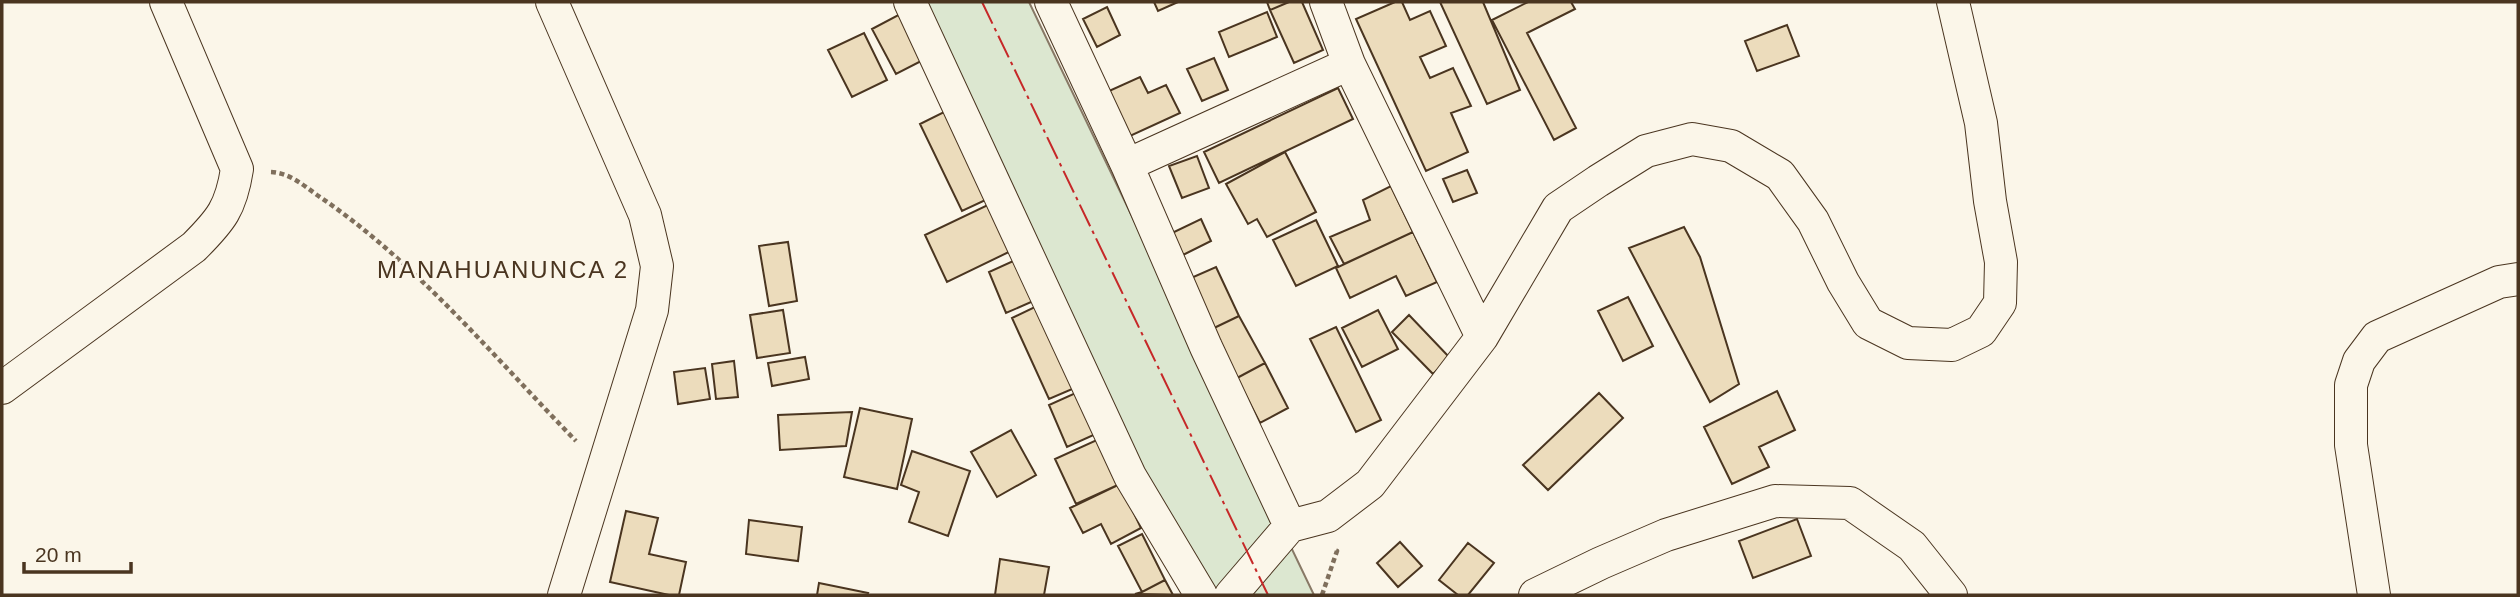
<svg xmlns="http://www.w3.org/2000/svg" width="2520" height="597" font-family="Arial,sans-serif">
<style>
.green{fill:#dce7d0;stroke:#887966;stroke-width:2}
.building{fill:#ecdcbc;stroke:#4a3520;stroke-width:2}
.lines{fill:none;stroke-linecap:round;stroke-linejoin:round}
.street-casing{stroke:#4a3520;stroke-width:34}
.path{stroke:#7f6f5c;stroke-width:4.5;stroke-dasharray:5 3.5;stroke-linecap:butt}
.street{stroke:#fbf6e9;stroke-width:32}
.power{stroke:#c62828;stroke-width:2;stroke-dasharray:24 5 3.5 5;stroke-linecap:butt}
.labels{text-anchor:middle;stroke-width:5;stroke-linejoin:round;paint-order:stroke}
.neighbourhood-label{font-size:24px;letter-spacing:2px;fill:#4a3520;stroke:#fbf6e9}
</style>
<rect width="100%" height="100%" fill="#fbf6e9"/>
<!-- green -->
<path class="green" d="M 924,2 L 1029,2 L 1314,595 L 1196,595 Z"/>
<!-- building -->
<path class="building" d="M 1154,2 L 1178,2 L 1158,11 Z
M 1267,2 L 1289,2 L 1270,10 Z
M 1289,2 L 1302,2 L 1323,50 L 1294,63 L 1270,10 Z
M 1395,2 L 1402,2 L 1410,20 L 1430,11 L 1446,46 L 1420,57 L 1430,78 L 1453,68 L 1471,106 L 1451,113 L 1468,152 L 1426,171 L 1356,19 Z
M 1440,2 L 1483,2 L 1520,90 L 1487,104 Z
M 1528,2 L 1571,2 L 1575,9 L 1527,33 L 1576,128 L 1554,140 L 1492,20 Z
M 1107,7 L 1120,35 L 1097,47 L 1083,19 Z
M 904,12 L 929,57 L 896,74 L 872,29 Z
M 1267,12 L 1277,37 L 1229,57 L 1219,32 Z
M 1787,25 L 1799,56 L 1757,71 L 1745,41 Z
M 864,33 L 887,80 L 852,97 L 828,50 Z
M 1214,58 L 1228,90 L 1202,101 L 1187,69 Z
M 1140,77 L 1148,93 L 1166,85 L 1180,113 L 1130,136 L 1109,91 Z
M 1338,88 L 1353,119 L 1219,183 L 1204,152 Z
M 950,109 L 992,197 L 962,211 L 920,124 Z
M 1285,152 L 1316,212 L 1267,237 L 1257,219 L 1248,224 L 1226,184 Z
M 1197,156 L 1209,188 L 1182,198 L 1169,166 Z
M 1467,170 L 1477,193 L 1453,202 L 1443,179 Z
M 1391,186 L 1413,232 L 1344,264 L 1330,237 L 1370,220 L 1363,200 Z
M 994,202 L 1017,248 L 947,282 L 925,235 Z
M 1201,219 L 1211,241 L 1183,255 L 1172,233 Z
M 1316,220 L 1338,266 L 1296,286 L 1273,240 Z
M 1684,227 L 1700,257 L 1739,384 L 1710,402 L 1629,248 Z
M 1413,232 L 1437,282 L 1406,296 L 1396,276 L 1350,298 L 1336,268 Z
M 788,242 L 797,301 L 769,306 L 759,246 Z
M 1020,258 L 1038,299 L 1006,313 L 989,272 Z
M 1216,267 L 1239,316 L 1214,328 L 1191,278 Z
M 1628,297 L 1653,346 L 1623,361 L 1598,311 Z
M 1039,305 L 1077,387 L 1049,399 L 1012,318 Z
M 783,310 L 790,353 L 757,358 L 750,315 Z
M 1378,310 L 1398,349 L 1362,367 L 1342,328 Z
M 1409,315 L 1450,358 L 1433,374 L 1392,332 Z
M 1239,316 L 1265,363 L 1237,378 L 1214,328 Z
M 1336,327 L 1381,420 L 1356,432 L 1310,339 Z
M 805,357 L 809,379 L 772,386 L 768,363 Z
M 734,361 L 738,397 L 716,399 L 712,364 Z
M 1265,363 L 1288,408 L 1260,423 L 1237,378 Z
M 705,368 L 710,399 L 678,404 L 674,372 Z
M 1080,391 L 1098,433 L 1067,447 L 1049,405 Z
M 1777,391 L 1795,430 L 1759,447 L 1769,467 L 1732,484 L 1704,427 Z
M 1599,393 L 1623,418 L 1548,490 L 1523,465 Z
M 860,408 L 912,419 L 897,489 L 844,477 Z
M 852,412 L 846,446 L 780,450 L 778,415 Z
M 1011,430 L 1036,475 L 997,497 L 971,452 Z
M 1099,439 L 1120,484 L 1076,504 L 1055,459 Z
M 912,451 L 970,471 L 948,536 L 909,522 L 919,492 L 901,485 Z
M 1120,484 L 1141,528 L 1111,544 L 1101,524 L 1083,533 L 1070,508 Z
M 626,511 L 658,518 L 649,554 L 686,562 L 679,595 L 669,595 L 610,582 Z
M 1797,519 L 1811,556 L 1753,578 L 1739,541 Z
M 749,520 L 802,527 L 798,561 L 746,554 Z
M 1142,534 L 1165,580 L 1142,592 L 1118,546 Z
M 1400,542 L 1422,566 L 1398,587 L 1377,563 Z
M 1468,543 L 1494,563 L 1468,595 L 1458,595 L 1439,580 Z
M 1000,559 L 1049,567 L 1044,595 L 995,595 Z
M 1165,580 L 1173,595 L 1135,594 L 1142,592 Z
M 819,583 L 868,593 L 867,595 L 817,595 Z"/>
<g class="lines">
<!-- street casing -->
<g class="street-casing">
<path id="street" d="M 552,2 L 645,215 L 657,266 L 652,310 L 564,595
M 910,2 L 1130,476 L 1201,595
M 1051,2 L 1127,165 L 1206,347 L 1290,526
M 1326,2 L 1349,64 L 1482,337
M 1127,165 L 1349,64
M 2,388 L 194,247 C 221,220 231,208 237,169 L 166,2
M 1231,595 L 1290,526 L 1328,516 L 1370,484 L 1482,337 L 1558,208 L 1598,181 L 1646,151 L 1692,139 L 1731,146 L 1780,175 L 1813,221 L 1843,282 L 1868,323 L 1908,343 L 1952,345 L 1981,331 L 2000,303 L 2001,262 L 1990,201 L 1981,123 L 1953,2
M 1535,595 L 1601,563 L 1666,535 L 1775,501 L 1850,503 L 1912,546 L 1951,595
M 2374,595 L 2351,445 L 2351,385 L 2359,361 L 2377,337 L 2499,282 L 2518,279"/>
</g>
<!-- path -->
<path class="path" d="M 271,172 C 289,173 302,184 317,195 C 414,260 495,358 576,441
M 1322,595 L 1337,551 L 1334,550"/>
<!-- street -->
<use href="#street" class="street"/>
<!-- power -->
<path class="power" d="M 982,2 L 1268,595"/>
</g>
<g class="labels">
<!-- neighbourhood labels -->
<g class="neighbourhood-label">
<text x="503" y="278">MANAHUANUNCA 2</text>
</g>
</g>
<!-- border -->
<rect width="2520" height="597" fill="none" stroke="#4a3520" stroke-width="7"/>
<!-- scale -->
<path d="M24 562v10h107v-10" fill="none" stroke="#4a3520" stroke-width="3.5"/>
<text x="35" y="562" font-size="21" fill="#4a3520" stroke="#fbf6e9" stroke-width="5" paint-order="stroke">20 m</text>
</svg>
